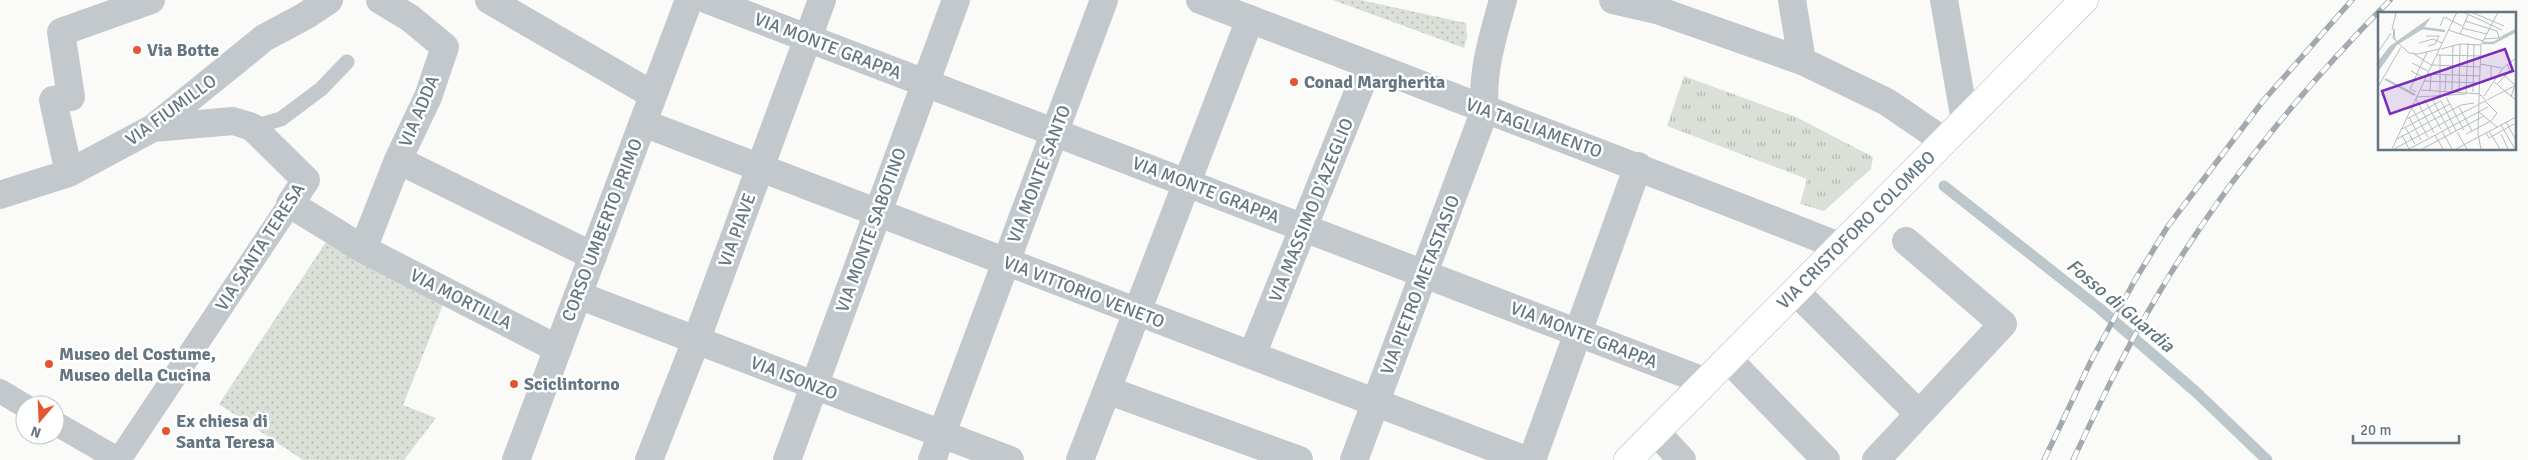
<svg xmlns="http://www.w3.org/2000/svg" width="2528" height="460" font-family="Signika,sans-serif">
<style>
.grass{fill:url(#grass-dots)}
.park{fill:url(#park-tufts)}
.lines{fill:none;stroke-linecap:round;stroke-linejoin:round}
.stream{stroke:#bbc7cb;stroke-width:11}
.secondary-casing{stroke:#b3babf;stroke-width:29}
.service{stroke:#c3c8cc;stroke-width:15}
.pedestrian{stroke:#c3c8cc;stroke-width:24}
.minor{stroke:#c3c8cc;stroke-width:28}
.tertiary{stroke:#c3c8cc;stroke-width:28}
.secondary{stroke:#fff;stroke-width:28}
.rail-casing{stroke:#a2aab0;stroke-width:5.5}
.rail{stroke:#fff;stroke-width:4;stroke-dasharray:11;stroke-linecap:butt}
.poi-dot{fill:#e4572e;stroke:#fff;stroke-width:2}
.labels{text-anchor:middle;stroke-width:5;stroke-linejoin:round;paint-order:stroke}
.street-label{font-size:18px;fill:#657683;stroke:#fff}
.poi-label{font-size:18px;font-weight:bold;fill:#657683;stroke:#fff;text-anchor:start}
.water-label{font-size:19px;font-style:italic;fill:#60757c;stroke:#fff}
.inset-river{fill:none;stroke:#bbc7cb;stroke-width:2.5}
.inset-road{fill:none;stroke:#b5bdc2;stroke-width:1}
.view{fill:#7b2cbf;fill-opacity:0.15;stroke:#7b2cbf;stroke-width:2.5}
.inset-edge{fill:none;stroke:#657683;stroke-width:2.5}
</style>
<defs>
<pattern id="grass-dots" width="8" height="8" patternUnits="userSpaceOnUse" patternTransform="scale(1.25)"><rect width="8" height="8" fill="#dadfd7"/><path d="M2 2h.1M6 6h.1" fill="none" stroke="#b4b9b4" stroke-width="1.8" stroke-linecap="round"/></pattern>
<pattern id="park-tufts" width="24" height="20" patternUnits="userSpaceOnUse" patternTransform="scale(1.25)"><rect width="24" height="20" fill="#dadfd7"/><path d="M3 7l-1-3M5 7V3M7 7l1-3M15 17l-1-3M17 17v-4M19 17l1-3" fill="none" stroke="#b4b9b4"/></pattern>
</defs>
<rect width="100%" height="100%" fill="#fafaf8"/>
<!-- grass -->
<path class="grass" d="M 1333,0 L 1360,0 L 1466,23 L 1467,37 L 1464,48 Z
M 326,242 L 444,302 L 403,405 L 436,418 L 404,460 L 303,460 L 219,404 Z"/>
<!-- park -->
<path class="park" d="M 1684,76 L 1796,117 L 1873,157 L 1871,169 L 1824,211 L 1800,204 L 1807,179 L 1667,126 Z"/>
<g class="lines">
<!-- stream -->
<path class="stream" d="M 1944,186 L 2099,308 L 2196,392 L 2267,460"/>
<!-- secondary casing -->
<g class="secondary-casing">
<path id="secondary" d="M 1628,460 L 2084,0"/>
</g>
<!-- service -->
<path class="service" d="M 252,127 L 281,119 L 321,89 L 347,62"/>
<!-- pedestrian -->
<path class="pedestrian" d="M 0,391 L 25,406
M 55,423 L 119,460
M 119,460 L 290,204"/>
<!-- minor -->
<path class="minor" d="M 489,0 L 653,95
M 708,0 L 1704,381
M 1613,0 L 1657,10 L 1802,61 L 1887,102 L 1944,141
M 1792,0 L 1802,61
M 1944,0 L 1965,121
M 643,123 L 1526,460
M 153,128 L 233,121 L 252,127 L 306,180 L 290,204 L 363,249 L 558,349
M 398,160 L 593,256
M 69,173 L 53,100 L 71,97 L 61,32 L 151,0
M 0,195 L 69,173 L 153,128 L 264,38 L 305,16 L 329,0
M 363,249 L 398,160 L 428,97 L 445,47 L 410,18 L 380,0
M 1795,291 L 1919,414
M 578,295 L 1010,460
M 1252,355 L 1369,65
M 1728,359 L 1826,460
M 1107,390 L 1299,460
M 1656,432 L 1682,460
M 649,460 L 696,341 L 822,0
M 787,460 L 956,0
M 932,460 L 1104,0
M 1080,460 L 1250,19
M 1354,460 L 1485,110 C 1481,73 1493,36 1503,0
M 1532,460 L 1638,166
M 1876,460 L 2003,324 L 1906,241"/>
<!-- tertiary -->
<path class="tertiary" d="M 1200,0 C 1413,82 1627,162 1839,246
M 516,460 L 689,0"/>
<!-- secondary -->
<use href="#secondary" class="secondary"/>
<!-- rail casing -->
<g class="rail-casing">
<path id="rail" d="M 2044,460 L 2091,361 L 2135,280 L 2168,226 L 2263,101 L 2352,0
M 2073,460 C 2099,405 2125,350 2156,298 C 2219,189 2302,89 2390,0"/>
</g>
<!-- rail -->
<use href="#rail" class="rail"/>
</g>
<!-- markers -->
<g class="poi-dot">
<circle cx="137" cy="50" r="5"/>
<circle cx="1294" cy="82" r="5"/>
<circle cx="49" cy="364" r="5"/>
<circle cx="514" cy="384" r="5"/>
<circle cx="166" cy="431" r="5"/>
</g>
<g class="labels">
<!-- street labels -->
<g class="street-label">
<text transform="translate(828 46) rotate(21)" y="6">VIA MONTE GRAPPA</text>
<text transform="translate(171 110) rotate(-36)" y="6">VIA FIUMILLO</text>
<text transform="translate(419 111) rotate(-67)" y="6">VIA ADDA</text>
<text transform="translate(1534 128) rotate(20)" y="6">VIA TAGLIAMENTO</text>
<text transform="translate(1039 174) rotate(-69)" y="6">VIA MONTE SANTO</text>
<text transform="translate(1206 190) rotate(21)" y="6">VIA MONTE GRAPPA</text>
<text transform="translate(1311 210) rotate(-68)" y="6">VIA MASSIMO D'AZEGLIO</text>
<text transform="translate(602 230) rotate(-69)" y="6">CORSO UMBERTO PRIMO</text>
<text transform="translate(737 230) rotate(-70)" y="6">VIA PIAVE</text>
<text transform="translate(871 230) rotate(-70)" y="6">VIA MONTE SABOTINO</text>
<text transform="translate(1856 230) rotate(-45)" y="6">VIA CRISTOFORO COLOMBO</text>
<text transform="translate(260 247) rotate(-57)" y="6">VIA SANTA TERESA</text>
<text transform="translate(1420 285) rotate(-69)" y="6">VIA PIETRO METASTASIO</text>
<text transform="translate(1084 292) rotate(21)" y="6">VIA VITTORIO VENETO</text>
<text transform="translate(461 299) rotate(27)" y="6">VIA MORTILLA</text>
<text transform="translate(1584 335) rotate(21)" y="6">VIA MONTE GRAPPA</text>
<text transform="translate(794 378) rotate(21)" y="6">VIA ISONZO</text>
</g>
<!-- poi labels -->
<g class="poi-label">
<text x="147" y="56">Via Botte</text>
<text x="1304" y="88">Conad Margherita</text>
<text x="59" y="360">Museo del Costume,<tspan x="59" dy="21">Museo della Cucina</tspan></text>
<text x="524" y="390">Sciclintorno</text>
<text x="176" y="427">Ex chiesa di<tspan x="176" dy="21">Santa Teresa</tspan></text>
</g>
<!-- water labels -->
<g class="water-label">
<text transform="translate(2121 305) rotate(40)" y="7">Fosso di Guardia</text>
</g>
</g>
<!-- overview -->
<g transform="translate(2378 12)">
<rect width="138" height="138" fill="#fafaf8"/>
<path d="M 53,5 L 45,17 L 19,33 L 0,60 L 0,49 L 12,34 Z" fill="#bbc7cb"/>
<path class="inset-river" d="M 44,16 L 67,19M 105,31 L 115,31 L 138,19M 7,67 L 37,83"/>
<path class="inset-road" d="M 85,0 L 124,18M 93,0 L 126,14M 87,9 L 119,19 L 121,26M 62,14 L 66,5 L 84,14M 84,16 L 109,22M 14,18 L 18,0M 70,18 L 105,29M 82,22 L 90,3M 48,24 L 61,24 L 57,32 L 50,34M 106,27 L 121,26 L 138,17M 17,28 L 16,17 L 15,26 L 31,41 L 40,42 L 61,37M 41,31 L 55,27 L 64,31M 63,37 L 82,32 L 103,33M 0,40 L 13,21M 36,42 L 53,53 L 102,55M 58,43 L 102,44M 62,43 L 62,86M 34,51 L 50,59M 102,52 L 124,56M 113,53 L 113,65 L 118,66M 33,59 L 47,66M 49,62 L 102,64M 126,63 L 137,73 L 133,85M 46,69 L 101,71M 116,70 L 138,88M 119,72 L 132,59 L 129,52M 0,75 L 23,35M 43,78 L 102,82M 52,79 L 53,63M 67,79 L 68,63M 74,79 L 75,33M 38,80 L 32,77 L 49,40M 81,80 L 82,32M 95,80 L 96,32M 101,84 L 103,33 L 120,0M 106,84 L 125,56 L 138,46M 39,85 L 88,82 L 90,31M 68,85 L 86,118M 38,87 L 56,121M 46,87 L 63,117M 54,87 L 73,122M 109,88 L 138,73M 63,89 L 78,119M 81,95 L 94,119M 34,96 L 50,125M 101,100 L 119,115M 31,105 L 43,128M 29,107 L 63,89M 128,110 L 138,128M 123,113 L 137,137M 27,115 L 37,132M 24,117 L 72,92M 64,119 L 74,137M 111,119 L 122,137M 79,120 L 89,137M 108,121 L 111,126 L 136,112M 88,122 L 113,109 L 119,101 L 107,89M 123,122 L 130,137M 24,123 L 31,137M 57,123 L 65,137M 19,127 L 83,93 L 96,91M 14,137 L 79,0M 16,137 L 78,104 L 98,94 L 101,92 L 108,89 L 103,83 L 101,85 L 101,93 L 100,115 L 100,122 L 103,137M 31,137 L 110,95M 44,137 L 106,104M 78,137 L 138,105"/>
<path class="view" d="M 127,37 L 135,59 L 12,102 L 4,79 Z"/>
<rect width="138" height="138" class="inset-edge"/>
</g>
<!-- north arrow -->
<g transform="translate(40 420) rotate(199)"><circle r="24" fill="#ffffff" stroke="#c1c8cd"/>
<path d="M0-4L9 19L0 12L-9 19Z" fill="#e4572e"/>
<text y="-8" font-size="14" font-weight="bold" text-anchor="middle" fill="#657683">N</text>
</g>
<!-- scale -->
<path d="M2353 435v8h106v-8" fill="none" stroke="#657683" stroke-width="2.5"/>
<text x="2360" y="435" font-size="15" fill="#657683" stroke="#ffffff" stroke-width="4" paint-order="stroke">20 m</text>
</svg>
